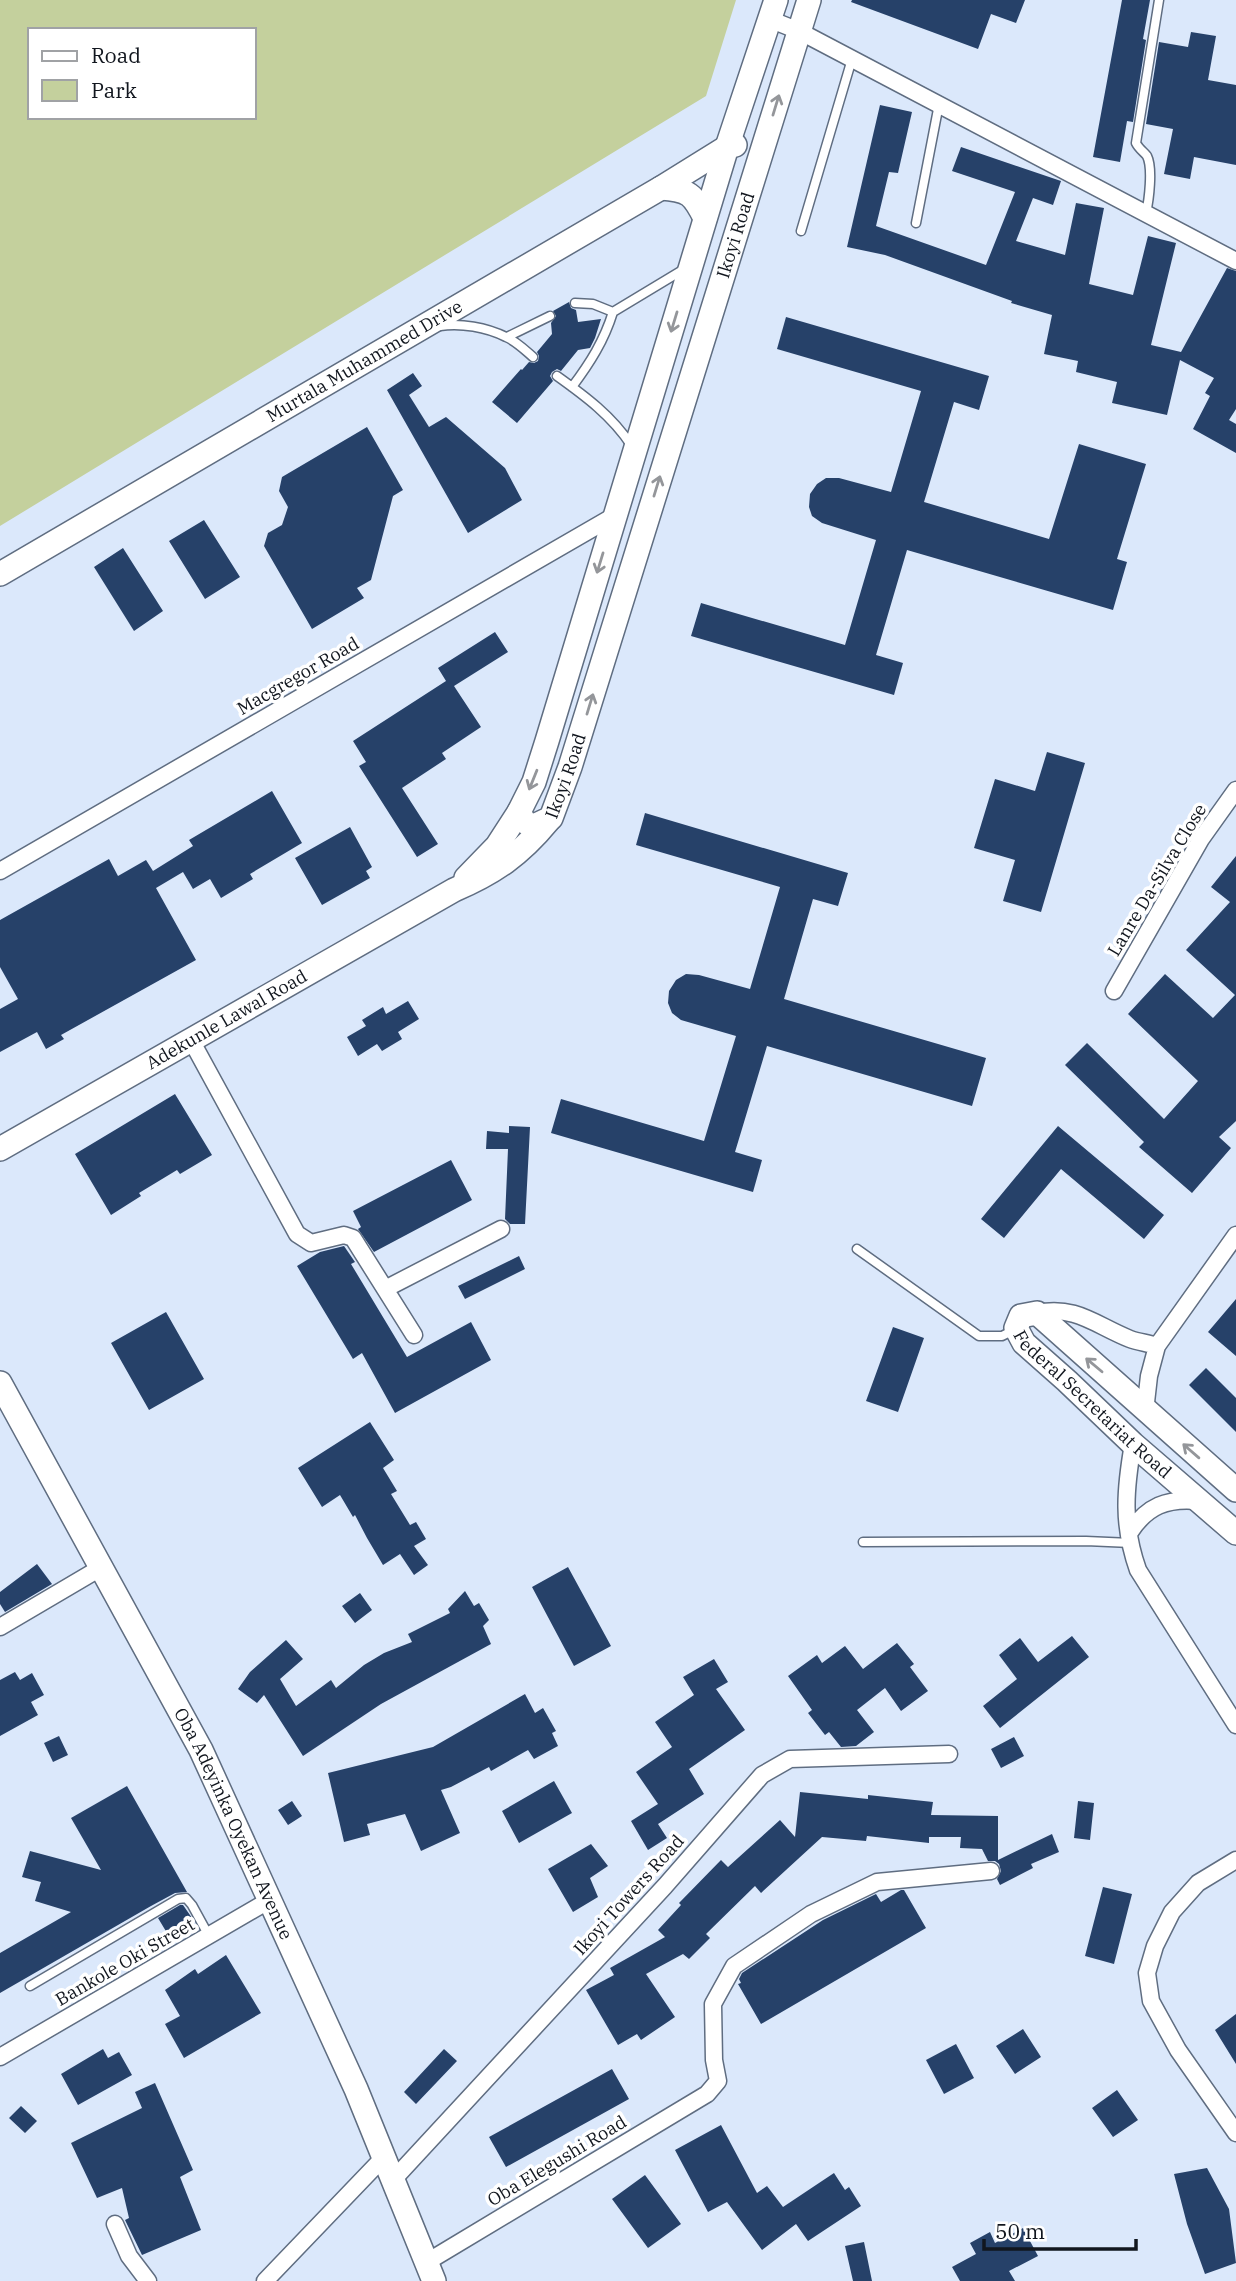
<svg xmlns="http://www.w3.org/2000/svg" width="1236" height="2281" font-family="'IBM Plex Serif',serif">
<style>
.green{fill:#c4d09d;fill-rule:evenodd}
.building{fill:#264169}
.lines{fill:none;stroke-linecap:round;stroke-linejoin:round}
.lane-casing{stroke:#5f6d81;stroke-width:11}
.street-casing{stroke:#5f6d81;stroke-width:19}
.secondary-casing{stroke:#5f6d81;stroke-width:26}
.lane{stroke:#fff;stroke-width:8}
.street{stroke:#fff;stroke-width:16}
.secondary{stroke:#fff;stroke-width:23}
.oneway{stroke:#94969a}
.labels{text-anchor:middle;stroke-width:7;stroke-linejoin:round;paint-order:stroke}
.street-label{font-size:18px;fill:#11161e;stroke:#fff}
</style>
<rect width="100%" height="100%" fill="#dbe8fb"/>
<!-- green -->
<path class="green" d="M 0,0 L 736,0 L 706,96 L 0,526 ZM 30,30 L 254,30 L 254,117 L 30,117 Z"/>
<!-- building -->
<path class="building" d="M 852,0 L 1025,0 L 1016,23 L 991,14 L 978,49 L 851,2 Z
M 1122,0 L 1150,0 L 1143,39 L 1146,40 L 1133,122 L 1127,121 L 1120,162 L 1093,157 Z
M 1191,32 L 1216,36 L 1208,80 L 1236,85 L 1236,165 L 1194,157 L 1190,179 L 1164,174 L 1173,129 L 1146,124 L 1159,42 L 1188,47 Z
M 880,105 L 912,112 L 898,173 L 889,172 L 876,226 L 986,265 L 1015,192 L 952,171 L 961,147 L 1061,181 L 1053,205 L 1033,198 L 1016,241 L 1065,255 L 1076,203 L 1104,208 L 1089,284 L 1133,295 L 1148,236 L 1176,243 L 1151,345 L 1181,352 L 1227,268 L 1236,271 L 1236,409 L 1229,420 L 1236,424 L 1236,453 L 1193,429 L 1210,396 L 1205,393 L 1214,378 L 1180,360 L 1167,415 L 1112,403 L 1117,382 L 1076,372 L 1078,361 L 1044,354 L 1052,315 L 1011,303 L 1012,301 L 885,255 L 847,247 Z
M 569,302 L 571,308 L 576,310 L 578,322 L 601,319 L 595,338 L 590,348 L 578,350 L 561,371 L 557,369 L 552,372 L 550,376 L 553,381 L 517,423 L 492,402 L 521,369 L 522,370 L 529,362 L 534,363 L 538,361 L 539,356 L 537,352 L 552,334 L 551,323 L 556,316 L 553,311 Z
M 786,317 L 989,376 L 979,410 L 954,402 L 924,502 L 1049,539 L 1079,444 L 1146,464 L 1117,559 L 1127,562 L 1113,610 L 907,550 L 876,655 L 903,663 L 894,695 L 691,636 L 701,603 L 845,645 L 876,540 L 822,523 L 812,516 L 809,507 L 810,494 L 817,484 L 826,478 L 839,478 L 891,492 L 921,391 L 777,349 Z
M 413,373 L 422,386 L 409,395 L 429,427 L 446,417 L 505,468 L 522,500 L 468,533 L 387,390 Z
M 367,427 L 403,490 L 393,496 L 371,580 L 357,588 L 364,598 L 312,629 L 264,546 L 268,533 L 282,525 L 288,507 L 279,491 L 282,477 Z
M 204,520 L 240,577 L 205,599 L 169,541 Z
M 123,548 L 163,611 L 134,631 L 94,567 Z
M 495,632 L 508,652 L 454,686 L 481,727 L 442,753 L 446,759 L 402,788 L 438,844 L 417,857 L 359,766 L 366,762 L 353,741 L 446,681 L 438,668 Z
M 1047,752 L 1085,763 L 1041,912 L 1003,901 L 1015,860 L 974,848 L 995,779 L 1035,791 Z
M 272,791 L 302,843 L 250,874 L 253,879 L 221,898 L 210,879 L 193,889 L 183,872 L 156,888 L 196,960 L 61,1035 L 64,1039 L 46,1049 L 37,1032 L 0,1052 L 0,1009 L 18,999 L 0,967 L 0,920 L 109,859 L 118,876 L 146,860 L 153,871 L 193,846 L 189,840 Z
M 645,813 L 848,873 L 838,906 L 813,899 L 784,999 L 986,1058 L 972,1106 L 767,1046 L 735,1152 L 762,1160 L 753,1192 L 551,1133 L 561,1099 L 704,1141 L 736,1036 L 681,1020 L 672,1013 L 668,1003 L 669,991 L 676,980 L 686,974 L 699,975 L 750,989 L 780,887 L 636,845 Z
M 350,827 L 372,867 L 366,871 L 370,878 L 322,905 L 295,858 Z
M 1236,856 L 1236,1121 L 1219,1137 L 1231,1148 L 1192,1193 L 1139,1147 L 1144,1142 L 1065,1065 L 1087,1043 L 1164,1119 L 1198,1081 L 1128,1014 L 1165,974 L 1213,1018 L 1235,995 L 1186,950 L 1230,902 L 1211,887 Z
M 408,1001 L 419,1019 L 398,1032 L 402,1039 L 382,1051 L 377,1044 L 358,1056 L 347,1037 L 366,1026 L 362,1020 L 383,1007 L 386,1014 Z
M 175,1094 L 212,1155 L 180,1174 L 177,1170 L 139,1193 L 141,1196 L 111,1215 L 75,1154 Z
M 509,1126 L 530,1127 L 525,1224 L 510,1224 L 505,1219 L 508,1149 L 486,1149 L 487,1131 L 509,1133 Z
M 1058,1126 L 1164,1215 L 1144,1239 L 1061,1169 L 1004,1238 L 981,1219 Z
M 451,1160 L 472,1200 L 374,1252 L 358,1229 L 361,1227 L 353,1211 Z
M 344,1246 L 355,1262 L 351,1264 L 407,1357 L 471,1322 L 491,1360 L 395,1413 L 362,1353 L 353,1359 L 297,1266 L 320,1252 Z
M 519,1256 L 525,1269 L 465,1299 L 458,1286 Z
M 1236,1299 L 1236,1356 L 1208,1332 Z
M 166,1312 L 204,1379 L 149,1410 L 111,1343 Z
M 893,1327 L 924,1338 L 898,1412 L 866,1401 Z
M 1206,1368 L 1236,1398 L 1236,1432 L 1189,1385 Z
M 370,1422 L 394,1460 L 383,1468 L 397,1491 L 391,1494 L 410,1525 L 416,1522 L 426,1539 L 414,1546 L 428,1565 L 414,1575 L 400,1554 L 383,1565 L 367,1538 L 355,1515 L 353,1517 L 340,1495 L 322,1507 L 298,1468 Z
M 37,1564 L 52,1584 L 5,1612 L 0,1604 L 0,1592 Z
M 568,1567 L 611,1646 L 574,1666 L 532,1587 Z
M 465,1591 L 474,1606 L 479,1603 L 489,1620 L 483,1626 L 491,1644 L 381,1704 L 303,1756 L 264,1695 L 257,1703 L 238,1689 L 250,1672 L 286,1640 L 303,1659 L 280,1679 L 296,1706 L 331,1680 L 336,1688 L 364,1665 L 384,1653 L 412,1642 L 408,1634 L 450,1613 L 448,1609 Z
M 360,1593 L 372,1610 L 355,1623 L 342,1606 Z
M 1072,1636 L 1089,1657 L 1000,1728 L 983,1706 L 1017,1679 L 999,1655 L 1020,1638 L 1038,1662 Z
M 897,1643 L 914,1664 L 910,1667 L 928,1691 L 901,1711 L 885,1688 L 857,1710 L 874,1732 L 856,1746 L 841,1747 L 829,1732 L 825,1735 L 808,1713 L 812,1710 L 788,1676 L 817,1655 L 822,1663 L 845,1646 L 863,1669 Z
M 714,1659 L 728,1682 L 716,1689 L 745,1730 L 689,1769 L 704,1794 L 658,1824 L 667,1838 L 648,1850 L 631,1821 L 658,1804 L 636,1772 L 672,1747 L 655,1722 L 694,1695 L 683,1677 Z
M 15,1672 L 20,1680 L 32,1673 L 44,1695 L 31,1702 L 38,1715 L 0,1736 L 0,1680 Z
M 525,1694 L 535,1713 L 543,1708 L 556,1731 L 552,1733 L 558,1746 L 534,1759 L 528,1750 L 491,1771 L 489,1767 L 451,1787 L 441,1790 L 460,1833 L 421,1851 L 405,1814 L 367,1824 L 370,1835 L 344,1842 L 328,1773 L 433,1747 Z
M 59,1736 L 68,1755 L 53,1762 L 44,1743 Z
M 1014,1737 L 1024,1756 L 1001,1768 L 991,1749 Z
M 554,1781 L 572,1813 L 519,1843 L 502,1811 Z
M 127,1786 L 187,1892 L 175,1893 L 151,1906 L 0,1993 L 0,1953 L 71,1912 L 35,1901 L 41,1882 L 22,1877 L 30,1851 L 101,1870 L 71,1818 Z
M 800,1792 L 868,1799 L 868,1795 L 933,1802 L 931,1815 L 998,1816 L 998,1860 L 1052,1834 L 1059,1852 L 1031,1864 L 1033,1868 L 1000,1885 L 997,1879 L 1001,1871 L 999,1864 L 995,1861 L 988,1861 L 982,1849 L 960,1848 L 961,1837 L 929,1837 L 929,1843 L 867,1836 L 866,1841 L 822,1837 L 761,1893 L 755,1886 L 706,1934 L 710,1938 L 689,1959 L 683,1954 L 646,1974 L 675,2017 L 641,2040 L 637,2034 L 618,2045 L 586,1990 L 614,1975 L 610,1968 L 665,1937 L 658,1930 L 681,1905 L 679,1903 L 721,1860 L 728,1867 L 780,1820 L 795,1837 Z
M 292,1801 L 302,1816 L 288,1825 L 278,1810 Z
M 1078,1801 L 1094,1803 L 1090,1840 L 1074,1838 Z
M 591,1844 L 608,1866 L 590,1878 L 598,1897 L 573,1912 L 548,1869 Z
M 1103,1887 L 1132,1894 L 1114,1964 L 1085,1956 Z
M 901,1890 L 904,1890 L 926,1928 L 761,2024 L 738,1984 L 741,1983 L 739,1979 L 742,1973 L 823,1920 L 876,1894 L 881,1902 Z
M 180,1905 L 183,1905 L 192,1918 L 167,1933 L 158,1918 Z
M 226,1955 L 261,2013 L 184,2058 L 165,2024 L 180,2016 L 165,1990 L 195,1969 L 198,1974 Z
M 1236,2014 L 1236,2064 L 1215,2030 Z
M 1023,2029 L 1041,2057 L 1015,2074 L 996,2046 Z
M 956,2044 L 974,2078 L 944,2094 L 926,2060 Z
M 103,2049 L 108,2058 L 119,2052 L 132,2075 L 78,2105 L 61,2074 Z
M 444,2049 L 457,2061 L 416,2104 L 404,2092 Z
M 612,2069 L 629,2099 L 506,2167 L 489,2137 Z
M 155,2083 L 193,2170 L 180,2177 L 201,2230 L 142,2255 L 125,2220 L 129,2218 L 122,2188 L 97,2198 L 71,2143 L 142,2108 L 135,2092 Z
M 1117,2090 L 1138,2120 L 1113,2137 L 1092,2108 Z
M 21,2106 L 37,2121 L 25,2133 L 9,2118 Z
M 721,2125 L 757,2193 L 767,2186 L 783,2207 L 834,2173 L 845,2190 L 849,2187 L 861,2206 L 808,2241 L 796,2224 L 762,2250 L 727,2202 L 708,2212 L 675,2150 Z
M 1207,2168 L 1229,2209 L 1236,2263 L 1205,2274 L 1187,2224 L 1174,2174 Z
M 645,2175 L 681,2224 L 648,2248 L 612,2199 Z
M 1023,2228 L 1038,2256 L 1009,2271 L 1015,2281 L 960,2281 L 952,2267 L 976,2254 L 970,2243 L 990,2232 L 995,2243 Z
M 864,2242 L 872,2281 L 853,2281 L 845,2246 Z"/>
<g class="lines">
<!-- lane casing -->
<g class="lane-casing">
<path id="lane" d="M 1146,213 C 1149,200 1153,168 1147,156 C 1144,152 1139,149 1136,143 L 1159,0
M 916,223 L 939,104
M 801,231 L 852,59
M 575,303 L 593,304 L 613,312 L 686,268
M 440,326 C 461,323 486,327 506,337 C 516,341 525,350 533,357
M 507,337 L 550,316
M 557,376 C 585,396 612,416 631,445
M 572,387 C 590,363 604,341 613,312
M 857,1249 L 979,1336 L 1002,1336 L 1014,1330
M 863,1542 L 1086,1541 L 1131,1543
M 30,1986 L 178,1899 L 186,1898 L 192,1905 L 209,1936"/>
</g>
<!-- street casing -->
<g class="street-casing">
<path id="street" d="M 769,19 L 799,31 L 1236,261
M 0,871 L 614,516
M 1114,991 L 1201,839 L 1236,790
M 191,1040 L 297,1234 L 311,1243 L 344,1235 L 353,1238 L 414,1335
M 385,1289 L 501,1229
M 1037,1313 C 1076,1305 1095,1325 1130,1339 C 1138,1342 1148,1343 1157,1346
M 1145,1411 L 1149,1376 L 1157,1346 L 1236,1235
M 1133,1444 C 1125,1490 1122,1525 1138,1570 L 1236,1725
M 1130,1532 C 1147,1506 1167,1498 1198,1501
M 0,1627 L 102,1567
M 1236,1860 L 1198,1883 L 1172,1912 L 1155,1946 L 1147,1973 L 1151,2001 L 1178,2050 L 1236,2133
M 0,2057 L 268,1901
M 393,2180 L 665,1886 L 762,1775 L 790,1759 L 949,1754
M 115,2224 L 129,2256 L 148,2281
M 427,2262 L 707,2094 L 718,2081 L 714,2060 L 713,2004 L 734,1966 L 811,1914 L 877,1882 L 991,1871
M 265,2281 L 384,2157"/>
</g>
<!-- secondary casing -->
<g class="secondary-casing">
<g id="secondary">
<path id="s1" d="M 776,0 L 727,147 L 547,741 L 534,782 L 519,812 L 524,821 L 532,827 L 551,818 L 570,767 L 809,0"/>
<path d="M 661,188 C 689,190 693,194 705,218"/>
<path id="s2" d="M 0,574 L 661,188 L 727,147 L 735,145"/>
<path d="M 466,878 L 497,846 L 519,812"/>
<path id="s3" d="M 0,1149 L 454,890 C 494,873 520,855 548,821"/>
<path id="s4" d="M 0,1383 L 201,1750 L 356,2089 L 434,2281"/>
<path id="s5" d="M 1236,1490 L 1037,1313 L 1021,1316 L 1016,1328 L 1024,1343 L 1067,1381 L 1133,1444 L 1236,1533"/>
</g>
</g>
<!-- lane -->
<use href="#lane" class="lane"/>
<!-- street -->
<use href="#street" class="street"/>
<!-- secondary -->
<use href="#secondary" class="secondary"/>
</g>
<!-- one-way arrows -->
<defs><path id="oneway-shaft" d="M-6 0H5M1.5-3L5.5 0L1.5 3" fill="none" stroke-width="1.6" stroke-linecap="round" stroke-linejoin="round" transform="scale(1.75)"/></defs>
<g class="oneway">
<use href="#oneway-shaft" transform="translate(776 105) rotate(-73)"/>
<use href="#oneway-shaft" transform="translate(674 322) rotate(107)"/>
<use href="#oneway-shaft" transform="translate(657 486) rotate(-73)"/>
<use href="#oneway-shaft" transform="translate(600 563) rotate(107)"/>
<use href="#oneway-shaft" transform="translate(590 704) rotate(-73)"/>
<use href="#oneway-shaft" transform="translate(533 780) rotate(112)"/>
<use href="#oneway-shaft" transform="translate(1094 1365) rotate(-140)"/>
<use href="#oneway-shaft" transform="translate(1191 1451) rotate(-139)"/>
</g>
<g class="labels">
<!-- street labels -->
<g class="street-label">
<text dy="6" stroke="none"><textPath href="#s1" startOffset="1505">Ikoyi Road</textPath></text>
<text dy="6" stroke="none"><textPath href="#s2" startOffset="422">Murtala Muhammed Drive</textPath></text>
<text transform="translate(298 676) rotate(-30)" y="6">Macgregor Road</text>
<text dy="6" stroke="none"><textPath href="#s1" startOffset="938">Ikoyi Road</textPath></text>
<text transform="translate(1157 880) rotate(-59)" y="6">Lanre Da-Silva Close</text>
<text dy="6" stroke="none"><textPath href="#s3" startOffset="261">Adekunle Lawal Road</textPath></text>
<text dy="6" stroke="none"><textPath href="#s5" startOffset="404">Federal Secretariat Road</textPath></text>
<text dy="6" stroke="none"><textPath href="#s4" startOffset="499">Oba Adeyinka Oyekan Avenue</textPath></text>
<text transform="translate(629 1895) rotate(-48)" y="6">Ikoyi Towers Road</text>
<text transform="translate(125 1962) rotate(-30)" y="6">Bankole Oki Street</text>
<text transform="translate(557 2161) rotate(-31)" y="6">Oba Elegushi Road</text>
</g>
</g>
<!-- legend -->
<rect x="28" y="28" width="228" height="91" fill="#ffffff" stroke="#a0a2a5" stroke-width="2"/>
<rect x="42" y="51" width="35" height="10" fill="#ffffff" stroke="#a0a2a5" stroke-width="2"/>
<text x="91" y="63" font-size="21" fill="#11161e">Road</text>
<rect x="42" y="80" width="35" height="21" fill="#c4d09d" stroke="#a0a2a5" stroke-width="2"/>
<text x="91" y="98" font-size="21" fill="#11161e">Park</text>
<!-- scale -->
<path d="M984 2239v10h152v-10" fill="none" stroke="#11161e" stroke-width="3.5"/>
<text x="995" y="2239" font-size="21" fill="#11161e" stroke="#ffffff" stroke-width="5" paint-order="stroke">50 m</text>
</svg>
